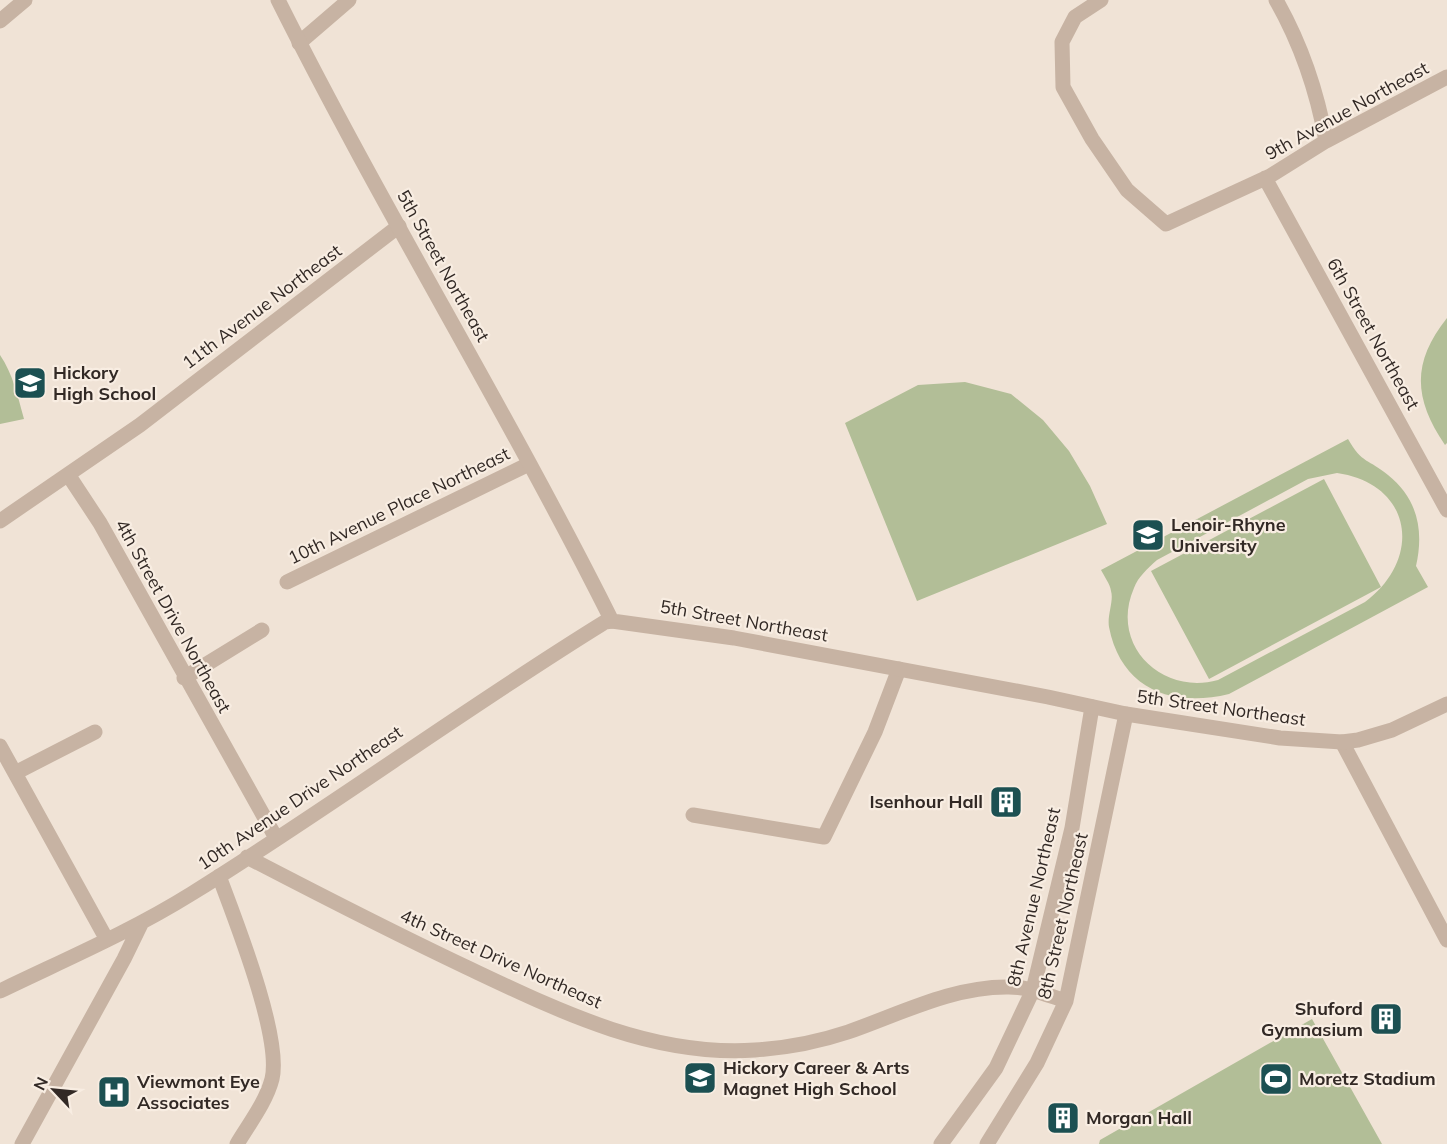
<svg xmlns="http://www.w3.org/2000/svg" width="1447" height="1144" font-family="Mulish,sans-serif">
<style>
.green{fill:#b2be97;fill-rule:evenodd}
.lines{fill:none;stroke-linecap:round;stroke-linejoin:round}
.minor{stroke:#c7b3a3;stroke-width:15}
.tertiary{stroke:#c7b3a3;stroke-width:15}
.labels{text-anchor:middle;stroke-width:4.5;stroke-linejoin:round;paint-order:stroke}
.street-label{font-size:18px;fill:#322925;stroke:#f8ede2}
.poi-label{font-size:18px;font-weight:bold;fill:#322925;stroke:#f8ede2;text-anchor:start}
</style>
<rect width="100%" height="100%" fill="#f0e3d6"/>
<!-- green -->
<path class="green" d="M 1447,318 L 1447,443 L 1445,445 C 1413,398 1412,362 1447,318 Z
M 0,355 C 13,374 18,397 24,419 L 0,424 Z
M 965,382 L 1011,394 L 1043,420 L 1069,451 L 1090,486 L 1107,524 L 917,601 L 845,423 L 918,385 Z
M 1348,439 C 1362,464 1369,459 1388,475 C 1418,499 1424,531 1416,566 L 1428,587 L 1229,694 C 1172,708 1121,689 1109,627 C 1107,615 1114,601 1111,591 C 1110,584 1104,576 1101,570 ZM 1337,473 C 1413,484 1423,559 1365,602 L 1218,680 C 1162,696 1109,645 1134,588 C 1138,577 1148,568 1157,560 L 1308,479 Z
M 1324,479 L 1381,587 L 1209,679 L 1151,571 Z
M 1312,1019 L 1382,1144 L 1099,1144 L 1100,1140 Z"/>
<g class="lines">
<!-- minor -->
<path class="minor" d="M 1101,0 L 1075,17 L 1062,42 L 1063,87 L 1092,139 L 1127,190 L 1166,224 L 1270,176 L 1326,141 L 1447,77
M 1276,0 C 1301,44 1317,91 1326,141
M 0,21 L 25,0
M 299,43 L 349,0
M 1265,178 L 1447,510
M 69,476 L 100,523 L 276,838
M 0,521 L 140,425 L 399,226
M 287,582 L 529,464
M 184,678 L 262,630
M 1342,742 L 1447,940
M 0,746 L 107,940
M 15,773 L 95,732
M 693,815 L 824,837 L 875,732 L 899,669
M 247,857 C 320,895 392,932 466,967 C 557,1010 651,1057 755,1050 C 786,1048 818,1042 848,1032 C 900,1014 953,986 1009,987 C 1029,987 1047,995 1066,1001
M 219,876 C 235,919 282,1037 272,1079 C 266,1102 249,1124 237,1144
M 0,991 C 64,960 130,932 191,894 C 331,807 464,709 605,622 L 612,621
M 22,1144 L 124,959 L 142,922
M 941,1144 L 996,1068 L 1033,990 L 1072,828 L 1092,707
M 987,1144 L 1037,1063 L 1066,1001 L 1126,714"/>
<!-- tertiary -->
<path class="tertiary" d="M 278,0 C 383,210 507,411 612,621 L 734,638 L 1048,697 L 1126,714 L 1280,738 L 1342,742 L 1358,740 L 1392,730 L 1447,704"/>
</g>
<!-- icons -->
<defs>
<g id="school-square" transform="scale(1.725)"><rect x="-9" y="-9" width="18" height="18" rx="4" fill="#1c5052" stroke="#f8ede2"/><path d="M0-5L7-2L0 1L-7-2ZM-4 1L0 2.5L4 1V4Q0 6-4 4Z" fill="#fff"/></g>
<g id="university-square" transform="scale(1.725)"><rect x="-9" y="-9" width="18" height="18" rx="4" fill="#1c5052" stroke="#f8ede2"/><path d="M0-5L7-2L0 1L-7-2ZM-4 1L0 2.5L4 1V4Q0 6-4 4Z" fill="#fff"/></g>
<g id="building-square" transform="scale(1.725)"><rect x="-9" y="-9" width="18" height="18" rx="4" fill="#1c5052" stroke="#f8ede2"/><path d="M-4-6H4V6H1V3H-1V6H-4ZM-2.5-4.3h1.7v1.8h-1.7ZM.8-4.3h1.7v1.8H.8ZM-2.5-1h1.7V.8h-1.7ZM.8-1h1.7V.8H.8Z" fill="#fff"/></g>
<g id="stadium-square" transform="scale(1.725)"><rect x="-9" y="-9" width="18" height="18" rx="4" fill="#1c5052" stroke="#f8ede2"/><path d="M0-5a6.5 5 0 1 0 0 10a6.5 5 0 1 0 0-10ZM-3.5-1.8h7v3.6h-7Z" fill="#fff"/></g>
<g id="hospital-square" transform="scale(1.725)"><rect x="-9" y="-9" width="18" height="18" rx="4" fill="#1c5052" stroke="#f8ede2"/><path d="M-5-5h3v3.5h4V-5h3V5h-3V1.5h-4V5h-3Z" fill="#fff"/></g>
</defs>
<g fill-rule="evenodd">
<use href="#school-square" x="30" y="383"/>
<use href="#university-square" x="1148" y="535"/>
<use href="#building-square" x="1006" y="802"/>
<use href="#building-square" x="1386" y="1019"/>
<use href="#school-square" x="700" y="1078"/>
<use href="#stadium-square" x="1276" y="1079"/>
<use href="#hospital-square" x="114" y="1092"/>
<use href="#building-square" x="1063" y="1118"/>
</g>
<g class="labels">
<!-- street labels -->
<g class="street-label">
<text transform="translate(1347 111) rotate(-29)" y="6">9th Avenue Northeast</text>
<text transform="translate(443 266) rotate(61)" y="6">5th Street Northeast</text>
<text transform="translate(262 307) rotate(-37)" y="6">11th Avenue Northeast</text>
<text transform="translate(1373 334) rotate(61)" y="6">6th Street Northeast</text>
<text transform="translate(399 506) rotate(-26)" y="6">10th Avenue Place Northeast</text>
<text transform="translate(173 616) rotate(61)" y="6">4th Street Drive Northeast</text>
<text transform="translate(744 621) rotate(10)" y="6">5th Street Northeast</text>
<text transform="translate(1221 708) rotate(8)" y="6">5th Street Northeast</text>
<text transform="translate(300 798) rotate(-34)" y="6">10th Avenue Drive Northeast</text>
<text transform="translate(1034 897) rotate(-77)" y="6">8th Avenue Northeast</text>
<text transform="translate(1063 916) rotate(-77)" y="6">8th Street Northeast</text>
<text transform="translate(501 959) rotate(24)" y="6">4th Street Drive Northeast</text>
</g>
<!-- poi labels -->
<g class="poi-label">
<text x="53" y="379">Hickory<tspan x="53" dy="21">High School</tspan></text>
<text x="1171" y="531">Lenoir-Rhyne<tspan x="1171" dy="21">University</tspan></text>
<text x="983" y="808" text-anchor="end">Isenhour Hall</text>
<text x="1363" y="1015" text-anchor="end">Shuford<tspan x="1363" dy="21">Gymnasium</tspan></text>
<text x="723" y="1074">Hickory Career &amp; Arts<tspan x="723" dy="21">Magnet High School</tspan></text>
<text x="1299" y="1085">Moretz Stadium</text>
<text x="137" y="1088">Viewmont Eye<tspan x="137" dy="21">Associates</tspan></text>
<text x="1086" y="1124">Morgan Hall</text>
</g>
</g>
<!-- north arrow -->
<g transform="translate(54 1090) rotate(296)" stroke="#f8ede2" stroke-width="4.5" paint-order="stroke">
<path d="M0-4.5L10 22L0 15L-10 22Z" fill="#322925"/>
<text y="-9" font-size="16" font-weight="bold" text-anchor="middle" fill="#322925">N</text>
</g>
</svg>
